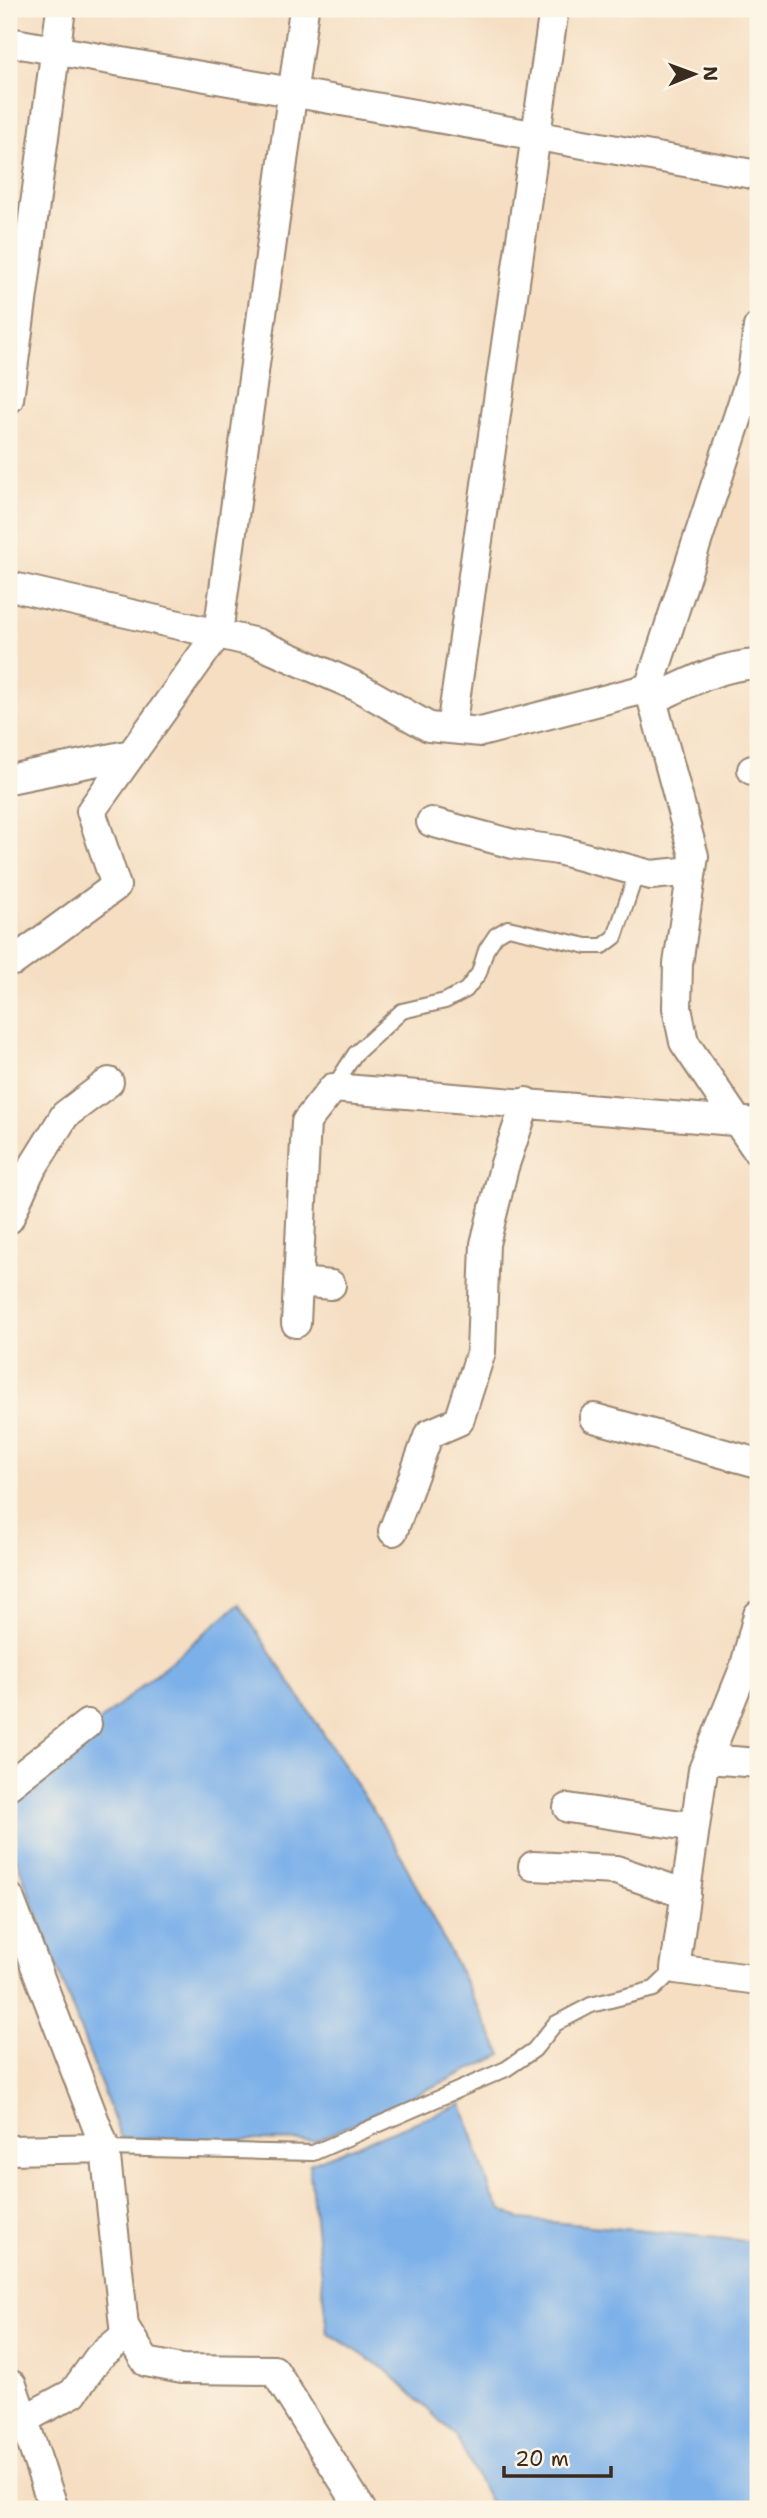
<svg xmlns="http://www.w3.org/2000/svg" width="767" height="2518" font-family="'Shantell Sans',sans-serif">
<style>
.water{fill:#7bb0e9;stroke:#5b6d84;stroke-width:2}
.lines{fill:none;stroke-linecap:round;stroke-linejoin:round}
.lane-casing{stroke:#988470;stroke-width:18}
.street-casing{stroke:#988470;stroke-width:32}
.lane{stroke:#fff;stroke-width:14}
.street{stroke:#fff;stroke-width:28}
</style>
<rect width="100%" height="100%" fill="#fcf5e5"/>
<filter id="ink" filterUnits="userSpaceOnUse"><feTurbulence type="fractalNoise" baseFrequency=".0143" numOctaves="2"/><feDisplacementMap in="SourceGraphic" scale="14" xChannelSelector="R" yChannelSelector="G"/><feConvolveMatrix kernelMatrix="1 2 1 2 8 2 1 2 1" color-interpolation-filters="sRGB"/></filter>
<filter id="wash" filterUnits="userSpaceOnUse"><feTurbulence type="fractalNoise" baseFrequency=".00686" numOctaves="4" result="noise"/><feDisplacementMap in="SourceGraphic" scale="28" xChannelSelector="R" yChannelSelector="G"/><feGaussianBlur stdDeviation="1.57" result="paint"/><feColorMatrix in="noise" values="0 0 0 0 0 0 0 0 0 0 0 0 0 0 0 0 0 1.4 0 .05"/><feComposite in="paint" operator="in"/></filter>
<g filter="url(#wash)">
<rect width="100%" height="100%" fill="#f5dec2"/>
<!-- water -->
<path class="water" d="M 239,1604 L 395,1844 L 502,2055 L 315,2141 L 121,2138 L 9,1839 L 9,1811 L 93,1727 Z
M 462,2104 L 492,2196 L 502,2210 L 520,2219 L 758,2242 L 758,2509 L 493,2509 L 456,2436 L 386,2370 L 327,2332 L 309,2164 Z"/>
</g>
<g filter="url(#ink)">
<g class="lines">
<!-- lane casing -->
<g class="lane-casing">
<path id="lane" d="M 333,1088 L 355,1054 L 402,1011 L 445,1001 L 466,990 L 479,973 L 486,950 L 496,935 L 508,928 L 587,946 L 603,946 L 615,937 L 637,871
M 105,2148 L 313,2153 L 506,2069 L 534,2050 L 555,2024 L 591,2005 L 654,1989 L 675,1969"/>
</g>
<!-- street casing -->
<g class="street-casing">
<path id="street" d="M 9,42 L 758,175
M 9,399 L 61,9
M 9,586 L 257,643 L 358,687 L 429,727 L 481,732 L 649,688 L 752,374 L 758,327
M 649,688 L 694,856 L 678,964 L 677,1008 L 684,1042 L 758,1152
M 652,700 C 689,683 717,666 758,664
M 451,729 L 554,9
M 752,770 L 758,771
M 9,779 L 132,754
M 431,822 L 513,844 L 558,850 L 651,875 L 692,871
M 14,961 L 116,886 L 91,811 L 218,633 L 304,9
M 9,1219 L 29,1173 L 65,1115 L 109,1082
M 299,1282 L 331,1285
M 296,1323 L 306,1122 L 333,1088 L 758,1123
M 594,1418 L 758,1463
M 393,1531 L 429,1434 L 459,1421 L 481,1352 L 485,1244 L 504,1167 L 526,1102
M 758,1615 L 745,1666 L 703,1770 L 675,1969 L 758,1980
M 708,1759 L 758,1763
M 9,1785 L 87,1724
M 568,1808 L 695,1827
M 533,1866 L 616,1870 L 686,1894
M 9,1897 L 105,2148 L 124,2326 L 146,2362 L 182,2369 L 274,2370 L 361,2509
M 9,2150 L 105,2148
M 12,2385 L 54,2509
M 23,2420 L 73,2393 L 99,2357 L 128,2333"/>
</g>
<!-- lane -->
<use href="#lane" class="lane"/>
<!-- street -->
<use href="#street" class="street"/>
</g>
</g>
<!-- margin -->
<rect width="767" height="2518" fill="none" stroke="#fcf5e5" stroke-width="35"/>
<!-- north arrow -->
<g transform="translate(694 74) rotate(89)" stroke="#fcf5e5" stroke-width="5" paint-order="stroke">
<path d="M0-5L12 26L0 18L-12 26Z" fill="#3b2a1e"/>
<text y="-10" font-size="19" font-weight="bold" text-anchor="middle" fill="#3b2a1e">N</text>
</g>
<!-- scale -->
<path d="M504 2466v10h107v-10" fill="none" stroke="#3b2a1e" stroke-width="3.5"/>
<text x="515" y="2466" font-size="21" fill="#3b2a1e" stroke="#fcf5e5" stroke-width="5" paint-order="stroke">20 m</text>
</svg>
